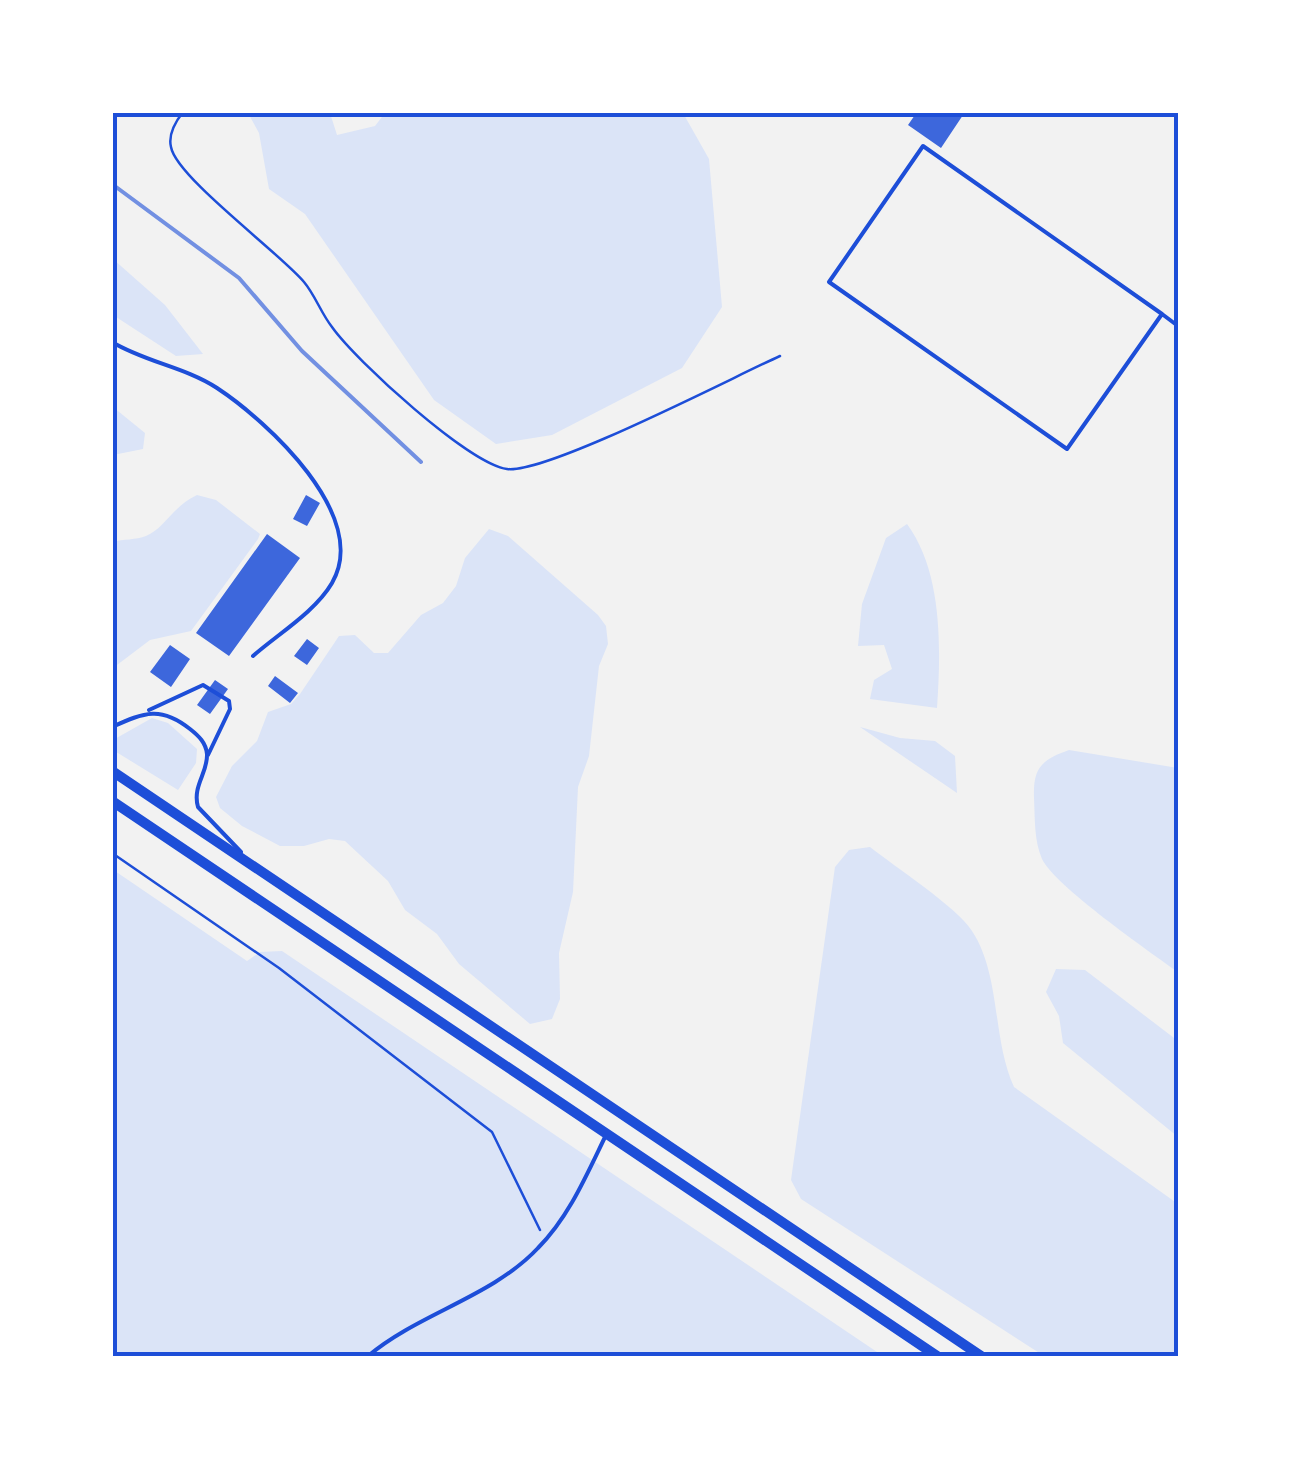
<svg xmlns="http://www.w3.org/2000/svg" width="1291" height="1469" font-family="'Alegreya Sans',sans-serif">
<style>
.green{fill:#dbe4f7}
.building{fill:#3d67dc}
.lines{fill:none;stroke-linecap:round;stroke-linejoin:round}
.path{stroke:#1d4ed8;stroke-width:2.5}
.service{stroke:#1d4ed8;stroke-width:4}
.trunk{stroke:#1d4ed8;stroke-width:10}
.rail{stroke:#7290e2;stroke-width:4}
.neatline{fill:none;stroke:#1d4ed8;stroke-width:4}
</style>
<rect width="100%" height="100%" fill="#f2f2f2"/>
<!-- green -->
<path class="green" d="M 248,113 L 330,113 L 337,135 L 375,126 L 385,113 L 683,113 L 709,159 L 722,307 L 682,368 L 552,435 L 496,444 L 434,400 L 305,214 L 269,189 L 259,133 Z
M 113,259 L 165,305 L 203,354 L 176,356 L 113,315 Z
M 113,407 L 145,433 L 143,449 L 113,455 Z
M 197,495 L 216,500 L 260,534 L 258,539 L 191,631 L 150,640 L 113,668 L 113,542 C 123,539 136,540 146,536 C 164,529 173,506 197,495 Z
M 907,524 C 943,573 941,649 937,708 L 870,699 L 874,680 L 892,669 L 884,645 L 858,646 L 862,604 L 886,538 Z
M 489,529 L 508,536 L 598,615 L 606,626 L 608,644 L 599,666 L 589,756 L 578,787 L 573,892 L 559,953 L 560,999 L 552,1019 L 530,1024 L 459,964 L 437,934 L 405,910 L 388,881 L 345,841 L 329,839 L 304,846 L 280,846 L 242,826 L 220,808 L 216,797 L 232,766 L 257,741 L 268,712 L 291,704 L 300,694 L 339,636 L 355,635 L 374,653 L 388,653 L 421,615 L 443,603 L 456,586 L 465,558 Z
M 152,718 L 168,723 L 197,749 L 196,763 L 178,790 L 113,750 L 113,740 Z
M 860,727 L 900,738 L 935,741 L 955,756 L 957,793 Z
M 1069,750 L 1178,768 L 1178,972 C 1151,953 1054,885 1042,859 C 1034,840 1035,819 1034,798 C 1033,768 1041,760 1069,750 Z
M 870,847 C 895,867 957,907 972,931 C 1001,975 992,1039 1014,1087 L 1178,1204 L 1178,1356 L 1044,1356 L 801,1199 L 791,1180 L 835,867 L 849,850 Z
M 112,869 L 247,961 L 260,952 L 282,951 L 883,1356 L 113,1356 Z
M 1056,969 L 1085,970 L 1178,1041 L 1178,1137 L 1063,1043 L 1059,1016 L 1046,992 Z"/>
<!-- building -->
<path class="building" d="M 917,112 L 965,112 L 941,148 L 908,125 Z
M 306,495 L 320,503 L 307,526 L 293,519 Z
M 267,534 L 300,558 L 229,656 L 196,633 Z
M 307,639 L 319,648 L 307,665 L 294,656 Z
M 170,645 L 190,659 L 171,687 L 150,672 Z
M 275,676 L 298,693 L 290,703 L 268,686 Z
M 215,680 L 228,689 L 210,714 L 197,705 Z"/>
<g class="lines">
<!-- path -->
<path class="path" d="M 183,112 C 176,121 168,135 171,147 C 176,177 281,254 304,282 C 315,295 321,313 332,327 C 356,361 469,464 507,469 C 547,474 733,377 780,356
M 112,853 L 279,968 L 492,1132 L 540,1230"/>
<!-- service -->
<path class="service" d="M 1162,314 L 1067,449 L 829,282 L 923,146 L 1162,314 L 1178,326
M 112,342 C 145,362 185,367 217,388 C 267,421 371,516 332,583 C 315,612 278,634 253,656
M 149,710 L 203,685 L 229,701 L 230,709 L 208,755
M 112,727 C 145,712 161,706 190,729 C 199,736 206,743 207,754 C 208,773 192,786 198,807 L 241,852
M 368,1356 C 419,1313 492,1297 538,1248 C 569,1217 587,1174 606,1135"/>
<!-- trunk -->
<path class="trunk" d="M 112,771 L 981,1356
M 112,801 L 937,1356"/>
<!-- rail -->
<path class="rail" d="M 112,184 L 239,278 L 302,351 L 421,462"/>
</g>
<!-- border -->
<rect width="1291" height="1469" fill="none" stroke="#ffffff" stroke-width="230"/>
<rect x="115" y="115" width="1061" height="1239" class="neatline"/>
</svg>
